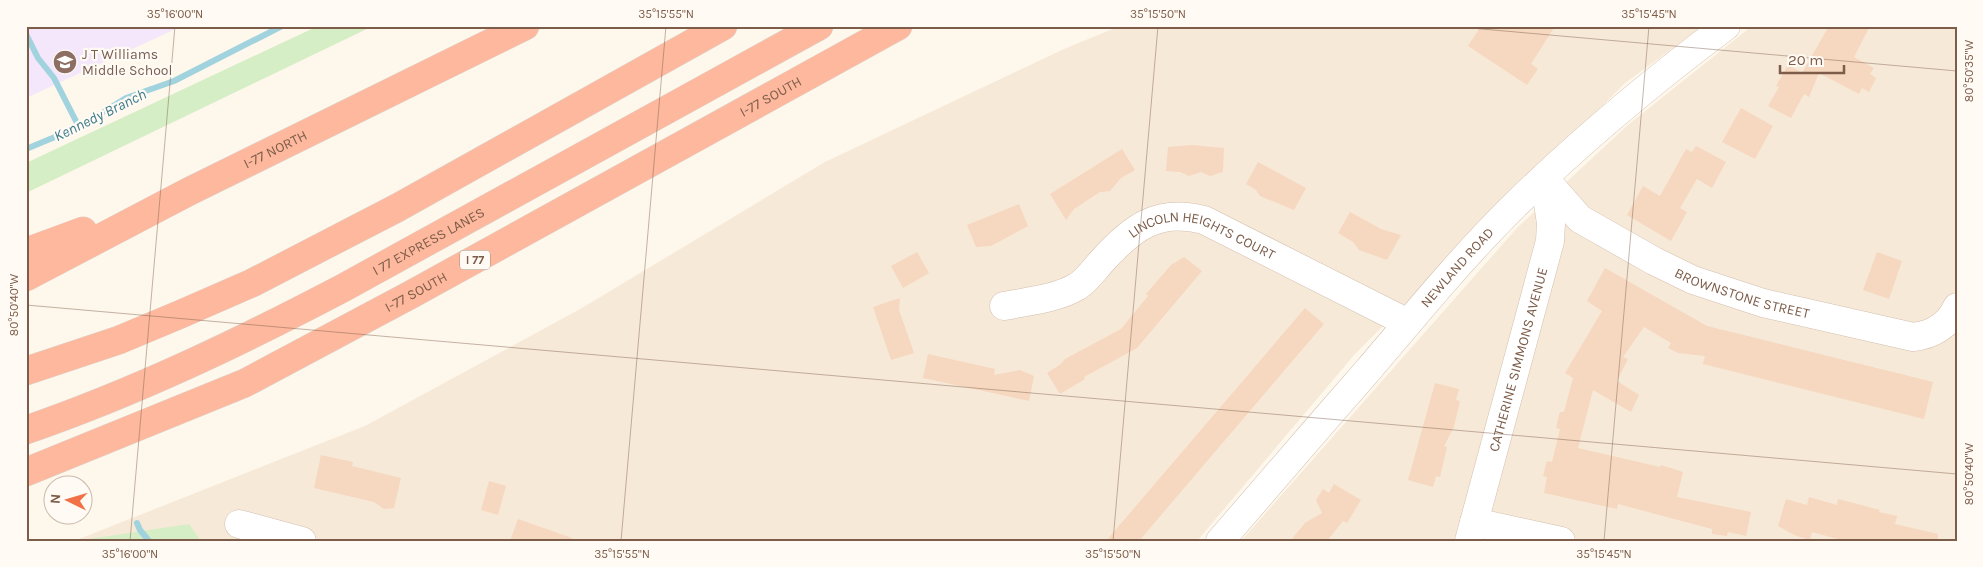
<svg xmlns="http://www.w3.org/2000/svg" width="1983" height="567" font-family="Karla,sans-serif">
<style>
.residential{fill:#f7e9d8}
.education{fill:#f4e7fb}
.green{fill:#d6eec6}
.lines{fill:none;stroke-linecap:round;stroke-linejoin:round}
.stream{stroke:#a1d3de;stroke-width:6}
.building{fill:#f6d7bf}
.minor-casing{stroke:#d3bfae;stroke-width:29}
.highway-casing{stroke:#ddd5d0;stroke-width:29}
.minor{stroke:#fff;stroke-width:28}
.highway{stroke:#fdb89d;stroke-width:28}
.ticks{fill:none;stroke:#7d5d4a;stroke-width:1;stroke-opacity:0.45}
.labels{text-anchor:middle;stroke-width:4.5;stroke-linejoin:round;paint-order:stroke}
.shield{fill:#fffaf3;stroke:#a48c7d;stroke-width:1}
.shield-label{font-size:12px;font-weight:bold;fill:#7d5d4a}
.education-label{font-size:14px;fill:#785e54;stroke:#fffaf3;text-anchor:start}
.street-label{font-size:14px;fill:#7d5d4a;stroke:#fffaf3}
.water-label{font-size:15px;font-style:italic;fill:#3e7c8b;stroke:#fffaf3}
.neatline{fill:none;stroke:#7d5d4a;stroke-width:2}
.ticks-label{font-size:12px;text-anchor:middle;fill:#7d5d4a}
</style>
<rect width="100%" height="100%" fill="#fef7eb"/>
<!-- residential -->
<path class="residential" d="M 1120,26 L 1703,26 L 1625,83 L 1354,355 L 1197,541 L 74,541 L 365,426 L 582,308 L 825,162 L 1064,49 Z
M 1752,26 L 1957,26 L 1957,541 L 1241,541 L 1517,228 L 1629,124 Z"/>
<!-- education -->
<path class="education" d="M 26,26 L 182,26 L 26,98 Z"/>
<!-- green -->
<path class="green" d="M 318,26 L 373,26 L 26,193 L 26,163 Z
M 189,524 L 201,541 L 74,541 L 75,541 Z"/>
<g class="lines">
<!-- stream -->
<path class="stream" d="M 26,34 L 38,58 L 54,78 L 79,127
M 26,149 L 79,127 L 126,98 L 174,81 L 282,26
M 137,523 L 140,530 L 149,541"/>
</g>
<!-- building -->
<path class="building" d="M 1481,26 L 1555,26 L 1531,64 L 1538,69 L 1527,85 L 1468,46 Z
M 1829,26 L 1870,26 L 1854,57 L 1874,68 L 1870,74 L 1876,78 L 1869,92 L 1862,88 L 1859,94 L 1819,73 L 1809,97 L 1804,94 L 1791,118 L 1768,106 L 1779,87 L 1776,86 L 1788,65 L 1802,73 Z
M 1741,108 L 1773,126 L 1755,159 L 1722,142 Z
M 1192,145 L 1224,148 L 1223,172 L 1210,176 L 1201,172 L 1189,176 L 1180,172 L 1166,171 L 1168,147 Z
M 1696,146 L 1726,162 L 1712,188 L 1697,179 L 1680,208 L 1687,212 L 1671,241 L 1627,215 L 1643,186 L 1660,196 L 1686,149 L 1692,152 Z
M 1122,149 L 1135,170 L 1121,178 L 1110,191 L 1100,192 L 1074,209 L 1066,220 L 1050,194 Z
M 1258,162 L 1306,188 L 1294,210 L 1260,196 L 1256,190 L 1246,184 Z
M 1019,204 L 1028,226 L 991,246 L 976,247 L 967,225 Z
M 1350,212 L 1381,229 L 1401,235 L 1387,260 L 1359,250 L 1353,242 L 1338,233 Z
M 917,252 L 929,273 L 903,288 L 891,266 Z
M 1877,252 L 1902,261 L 1889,299 L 1863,290 Z
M 1184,257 L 1202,271 L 1137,348 L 1084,377 L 1085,379 L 1060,394 L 1047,373 L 1061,364 L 1065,359 L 1121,329 L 1148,296 L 1146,294 L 1171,265 Z
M 1605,268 L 1707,326 L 1933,382 L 1924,419 L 1703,364 L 1705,356 L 1678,353 L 1668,348 L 1671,343 L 1644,327 L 1623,357 L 1628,359 L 1617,381 L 1639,395 L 1631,412 L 1593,390 L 1578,448 L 1660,467 L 1661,465 L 1683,472 L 1677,497 L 1751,512 L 1746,536 L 1728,532 L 1727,536 L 1712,534 L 1712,529 L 1618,504 L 1617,509 L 1544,493 L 1547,477 L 1543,476 L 1547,461 L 1552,462 L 1560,429 L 1556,428 L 1558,419 L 1560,412 L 1564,412 L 1573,378 L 1565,373 L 1602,311 L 1587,301 Z
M 900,298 L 899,310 L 914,353 L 891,360 L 873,307 Z
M 1305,308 L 1324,324 L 1214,453 L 1139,541 L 1106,541 Z
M 928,354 L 995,369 L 994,375 L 1020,370 L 1034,376 L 1029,401 L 923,378 Z
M 1435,383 L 1459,389 L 1456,400 L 1460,401 L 1454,427 L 1444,446 L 1447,447 L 1440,477 L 1436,476 L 1433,487 L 1408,480 Z
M 321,455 L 353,462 L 352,466 L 401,478 L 394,508 L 384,509 L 374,502 L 314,488 Z
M 489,481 L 506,486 L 498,515 L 481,510 Z
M 1334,484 L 1361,500 L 1347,523 L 1343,521 L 1327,541 L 1290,541 L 1305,523 L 1322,513 L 1316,500 L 1323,489 L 1329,493 Z
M 1809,497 L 1837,505 L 1838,499 L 1880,510 L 1879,512 L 1897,516 L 1895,524 L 1938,534 L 1938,541 L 1845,541 L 1812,532 L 1810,540 L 1794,535 L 1778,526 L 1786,499 L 1807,505 Z
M 518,519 L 572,538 L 571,541 L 510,541 Z"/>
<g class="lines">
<!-- minor casing -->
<g class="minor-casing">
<g id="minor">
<path id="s1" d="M 1544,178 L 1580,219 L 1654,261 L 1693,280 L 1763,303 L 1913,337 C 1932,335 1949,325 1957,307"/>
<path id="s2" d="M 1004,306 C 1029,301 1056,299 1078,286 C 1087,280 1094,270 1102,261 C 1132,228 1157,208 1204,220 L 1408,323"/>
<path d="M 1474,522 L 1561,541"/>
<path d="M 239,524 L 302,541"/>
<path id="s3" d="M 1220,541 C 1270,483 1319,426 1369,369 C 1415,315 1460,260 1510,210 C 1577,144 1650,83 1726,26"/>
<path id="s4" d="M 1469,541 L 1550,241 L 1551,223 L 1544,178"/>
</g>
</g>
<!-- highway casing -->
<g class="highway-casing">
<g id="highway">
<path d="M 26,252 L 83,231"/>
<path id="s5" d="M 26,277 L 188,192 L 525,26"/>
<path d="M 26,371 L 119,340 L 181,314 L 252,283 L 397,208 L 723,26"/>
<path id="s6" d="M 26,430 C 136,392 240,342 343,288 L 819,26"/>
<path id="s7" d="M 26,472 L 245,383 L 412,294 L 898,26"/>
</g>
</g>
<!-- minor -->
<use href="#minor" class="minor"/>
<!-- highway -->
<use href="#highway" class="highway"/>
</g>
<!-- ticks -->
<path class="ticks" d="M 1448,26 L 1957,71M 26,305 L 1957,474M 130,541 L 175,26M 621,541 L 666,26M 1113,541 L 1158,26M 1604,541 L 1649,26"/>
<!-- icons -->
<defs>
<g id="school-disc" transform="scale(1.25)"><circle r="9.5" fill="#8d6e63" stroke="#fffaf3"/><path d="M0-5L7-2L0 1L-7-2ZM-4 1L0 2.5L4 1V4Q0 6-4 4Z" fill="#fff"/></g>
</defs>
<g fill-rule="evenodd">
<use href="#school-disc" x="65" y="62"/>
</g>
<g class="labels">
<!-- shield labels -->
<rect class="shield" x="460" y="250.5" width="30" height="19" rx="4"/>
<g class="shield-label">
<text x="475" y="264">I 77</text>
</g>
<!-- education labels -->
<g class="education-label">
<text x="82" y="59">J T Williams<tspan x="82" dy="16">Middle School</tspan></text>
</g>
<!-- street labels -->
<g class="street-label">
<text dy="5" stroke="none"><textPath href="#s7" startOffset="835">I-77 SOUTH</textPath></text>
<text dy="5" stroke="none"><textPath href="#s5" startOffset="280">I-77 NORTH</textPath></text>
<text dy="5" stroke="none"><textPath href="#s6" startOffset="445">I 77 EXPRESS LANES</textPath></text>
<text dy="5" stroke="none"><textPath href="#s2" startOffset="229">LINCOLN HEIGHTS COURT</textPath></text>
<text dy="5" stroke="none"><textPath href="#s3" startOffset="362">NEWLAND ROAD</textPath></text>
<text dy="5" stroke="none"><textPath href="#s7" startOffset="430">I-77 SOUTH</textPath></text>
<text dy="5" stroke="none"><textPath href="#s1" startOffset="234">BROWNSTONE STREET</textPath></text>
<text dy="5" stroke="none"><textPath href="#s4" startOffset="188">CATHERINE SIMMONS AVENUE</textPath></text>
</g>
<!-- water labels -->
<g class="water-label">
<text transform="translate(100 115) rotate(-26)" y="5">Kennedy Branch</text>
</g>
</g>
<!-- border -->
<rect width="1983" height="567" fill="none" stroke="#fffaf3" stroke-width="55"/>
<!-- north arrow -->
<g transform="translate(68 500) rotate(275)"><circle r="24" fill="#fffaf3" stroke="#cbbbaf"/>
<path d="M0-4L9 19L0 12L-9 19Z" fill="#f17046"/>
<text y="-8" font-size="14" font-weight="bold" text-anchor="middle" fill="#7d5d4a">N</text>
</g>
<!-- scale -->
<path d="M1780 65v8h64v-8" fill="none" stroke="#7d5d4a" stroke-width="2.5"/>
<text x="1788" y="65" font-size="15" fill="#7d5d4a" stroke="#fffaf3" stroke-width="4" paint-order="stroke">20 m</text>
<rect x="28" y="28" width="1928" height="512" class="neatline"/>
<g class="ticks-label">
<text x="175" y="18">35°16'00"N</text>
<text x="666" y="18">35°15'55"N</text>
<text x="1158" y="18">35°15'50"N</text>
<text x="1649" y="18">35°15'45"N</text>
<text transform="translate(1969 71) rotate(-90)" y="4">80°50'35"W</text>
<text transform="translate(14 305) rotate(-90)" y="4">80°50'40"W</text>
<text transform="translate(1969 474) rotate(-90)" y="4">80°50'40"W</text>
<text x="130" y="558">35°16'00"N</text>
<text x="622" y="558">35°15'55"N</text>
<text x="1113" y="558">35°15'50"N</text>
<text x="1604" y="558">35°15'45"N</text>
</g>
</svg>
